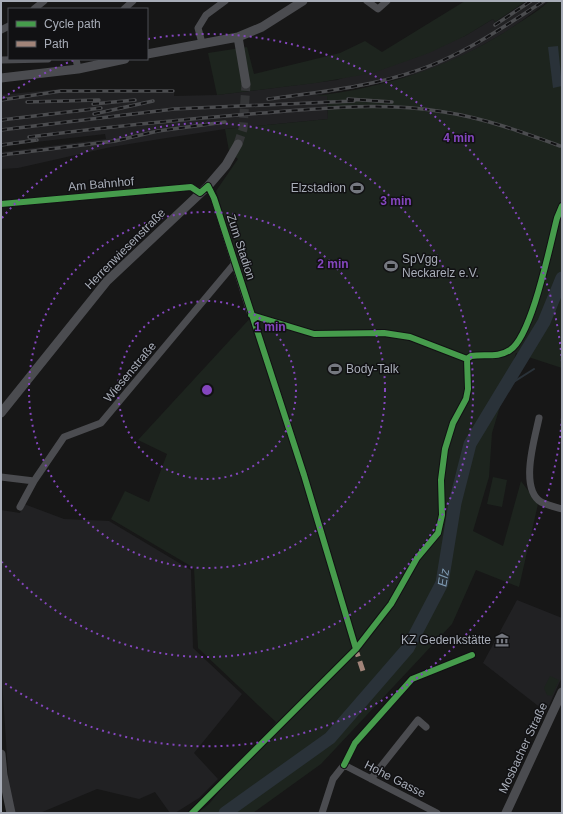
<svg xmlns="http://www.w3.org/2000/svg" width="563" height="814" font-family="Helvetica,sans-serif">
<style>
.built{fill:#212123}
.green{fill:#1d241e}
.water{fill:#2a3239}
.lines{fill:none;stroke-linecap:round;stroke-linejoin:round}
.stream{stroke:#2a3239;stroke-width:2}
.river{stroke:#2a3239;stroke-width:13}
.tertiary-tunnel{stroke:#343537;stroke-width:9;stroke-dasharray:9 4.5;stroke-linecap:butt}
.minor{stroke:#4b4c50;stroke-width:7}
.tertiary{stroke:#4b4c50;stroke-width:9}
.rail-casing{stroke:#4b4c4f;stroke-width:3.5}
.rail{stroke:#111113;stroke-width:2;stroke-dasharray:6;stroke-linecap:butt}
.quiet{stroke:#a18479;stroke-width:5;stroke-dasharray:10 5;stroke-linecap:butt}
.cycleway-casing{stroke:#111113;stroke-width:8}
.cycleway{stroke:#469c4c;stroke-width:6}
.ring{fill:none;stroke:#8446be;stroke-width:2;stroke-dasharray:2 4}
.labels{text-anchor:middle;stroke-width:3;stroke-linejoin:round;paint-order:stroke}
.street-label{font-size:12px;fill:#a8adb8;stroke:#111113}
.poi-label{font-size:12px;fill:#a8adb8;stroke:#111113;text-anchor:end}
.water-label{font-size:13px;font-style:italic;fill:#7f9bb3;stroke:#111113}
.centre{fill:#8446be;stroke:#111113;stroke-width:2}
.ring-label{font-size:12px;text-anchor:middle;font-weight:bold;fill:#8446be;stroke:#111113;stroke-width:3;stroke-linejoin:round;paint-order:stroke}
</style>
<rect width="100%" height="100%" fill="#171717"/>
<!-- built -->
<path class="built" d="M 527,1 L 549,1 L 506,32 L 465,55 L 429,71 L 376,84 L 319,95 L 327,96 L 328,119 L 225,129 L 160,139 L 111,147 L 18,168 L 1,169 L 1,152 L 106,139 L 105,134 L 1,146 L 1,95 L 60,89 L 174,90 L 174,96 L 217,95 L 337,80 L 465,36 L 493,19 L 495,22 Z
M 24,504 L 64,519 L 109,521 L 191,570 L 193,648 L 242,694 L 194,753 L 218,779 L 199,798 L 175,813 L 170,813 L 155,792 L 139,799 L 97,789 L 40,813 L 14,813 L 10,804 L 1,664 L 1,510 L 20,513 Z
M 517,600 L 562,618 L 562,677 L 546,712 L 483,663 Z"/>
<!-- green -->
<path class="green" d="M 465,1 L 526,1 L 495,22 L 493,19 L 465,36 L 429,53 L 373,73 L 316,83 L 217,95 L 208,53 L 247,47 L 254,74 L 340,53 L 365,41 L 382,52 Z
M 549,1 L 562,1 L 562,368 L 516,353 L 492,433 L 489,477 L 473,531 L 503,546 L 521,481 L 538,504 L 519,587 L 476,570 L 452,624 L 321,764 L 253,813 L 198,813 L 209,804 L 276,722 L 198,648 L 194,568 L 111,519 L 125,491 L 149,502 L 167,454 L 138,440 L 254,314 L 216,191 L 238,159 L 229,151 L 225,129 L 328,119 L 327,96 L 315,96 C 387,87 454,66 514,26 C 526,18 539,11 549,1 Z
M 493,477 L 507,480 L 502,507 L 487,504 Z
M 550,676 L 559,680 L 552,696 L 547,695 L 544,688 Z"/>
<!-- water -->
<path class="water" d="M 558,46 L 562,86 L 553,88 L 548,47 Z"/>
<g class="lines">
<!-- stream -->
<path class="stream" d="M 504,388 L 534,369"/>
<!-- river -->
<path class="river" id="s1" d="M 225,813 L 330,738 L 408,648 L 442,583 L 455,503 L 470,444 L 544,322 L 562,278"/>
<!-- tertiary-tunnel -->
<path class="tertiary-tunnel" d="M 238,144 L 243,129 L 246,84"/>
<!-- minor -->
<path class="minor" d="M 367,1 L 378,9 L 387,1
M 34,9 L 44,1
M 124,9 L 133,1
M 1,30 L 9,26
M 202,43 L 198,28 L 206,15 L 225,1
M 76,59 L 78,69
M 1,60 L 48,59
M 208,186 L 214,198 L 251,315
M 1,204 L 191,187 L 200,193
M 539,418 C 535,438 519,488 541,502 C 547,505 555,507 562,509
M 1,477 L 34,481 L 64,437 L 101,423 L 235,263
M 20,507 L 34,481
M 371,779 L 418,720 L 426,727
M 322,813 L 333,779 L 344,765 L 437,813"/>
<!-- tertiary -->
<path class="tertiary" d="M 238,37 L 246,84
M 147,54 L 238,37 L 262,27 L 303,1
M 1,78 L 78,69 L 125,59
M 1,413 L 107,281 L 208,186 L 226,165 L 238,144
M 1,754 L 3,775 L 11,813
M 506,813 L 562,692"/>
<!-- rail casing -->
<g class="rail-casing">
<path id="rail" d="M 495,25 L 531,1
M 268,99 C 330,91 396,84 452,56 C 484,41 514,20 544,1
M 348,99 L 392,102
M 1,100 L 61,91 L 173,91
M 27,102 L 99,100
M 93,104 L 135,100
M 94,114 L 153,101
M 1,120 L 101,108
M 1,130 L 174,109 L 354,101
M 29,137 C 107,127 185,119 263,113 C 323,108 384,102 444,112 C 484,118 522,132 560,146
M 1,145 L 37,140
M 1,155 L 115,141 L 158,131 L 225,122"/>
</g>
<!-- rail -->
<use href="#rail" class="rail"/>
<!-- quiet -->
<path class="quiet" d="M 355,647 L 363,671"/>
<!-- cycleway casing -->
<g class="cycleway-casing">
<path id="cycleway" d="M 1,204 L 191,187 L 200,193 L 208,186 L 214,198 L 304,475 L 356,649
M 251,315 L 314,334 L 384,333 L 410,337 L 467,359
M 467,359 L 471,356 C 484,354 499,358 510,350 C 532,336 550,245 557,218 L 562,206
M 344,765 L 355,743 L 412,679 L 472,655
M 192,813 L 356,649 L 391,604 L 417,558 L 438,533 L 442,515 L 441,480 L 445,449 L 453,423 L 466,399 L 468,389 L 467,359"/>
</g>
<!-- cycleway -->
<use href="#cycleway" class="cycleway"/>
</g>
<!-- distance rings -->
<g class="ring">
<circle cx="207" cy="390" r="89"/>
<circle cx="207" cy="390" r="178"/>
<path d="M2 218A267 267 0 1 1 2 562"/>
<path d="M562 418A356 356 0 0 1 3 682M3 98A356 356 0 0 1 74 60M148 39A356 356 0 0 1 562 362"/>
</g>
<!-- icons -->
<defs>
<g id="stadium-bare" transform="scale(1.08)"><path d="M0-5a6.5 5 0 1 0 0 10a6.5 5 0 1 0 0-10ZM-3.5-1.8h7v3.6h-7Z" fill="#757880" stroke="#111113" stroke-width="2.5" paint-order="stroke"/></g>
<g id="museum-bare" transform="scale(1.08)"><path d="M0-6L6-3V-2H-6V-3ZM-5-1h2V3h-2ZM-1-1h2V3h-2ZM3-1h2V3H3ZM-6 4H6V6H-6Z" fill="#757880" stroke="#111113" stroke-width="2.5" paint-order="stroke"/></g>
</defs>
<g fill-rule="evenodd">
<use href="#stadium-bare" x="357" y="188"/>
<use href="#stadium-bare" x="391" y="266"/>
<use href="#stadium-bare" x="335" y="369"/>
<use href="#museum-bare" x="502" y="640"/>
</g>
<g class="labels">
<!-- street labels -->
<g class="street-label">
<text transform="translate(101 184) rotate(-5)" y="4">Am Bahnhof</text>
<text transform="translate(241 247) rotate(72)" y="4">Zum Stadion</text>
<text transform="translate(125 249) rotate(-45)" y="4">Herrenwiesenstraße</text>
<text transform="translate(130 372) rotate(-50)" y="4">Wiesenstraße</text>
<text transform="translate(523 748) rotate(-65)" y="4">Mosbacher Straße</text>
<text transform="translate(395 779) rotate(27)" y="4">Hohe Gasse</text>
</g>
<!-- poi labels -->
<g class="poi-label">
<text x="346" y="192">Elzstadion</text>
<text x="402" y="263" text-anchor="start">SpVgg<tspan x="402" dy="14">Neckarelz e.V.</tspan></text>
<text x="346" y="373" text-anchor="start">Body-Talk</text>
<text x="491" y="644">KZ Gedenkstätte</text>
</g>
<!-- water labels -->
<g class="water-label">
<text dy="5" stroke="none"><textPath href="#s1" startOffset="327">Elz</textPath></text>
</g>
</g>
<circle cx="207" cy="390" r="6" class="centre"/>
<g class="ring-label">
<text x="459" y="142">4 min</text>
<text x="396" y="205">3 min</text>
<text x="333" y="268">2 min</text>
<text x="270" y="331">1 min</text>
</g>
<!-- border -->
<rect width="563" height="814" fill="none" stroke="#a8adb8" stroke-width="4"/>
<!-- legend -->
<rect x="8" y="8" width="140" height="52" fill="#111113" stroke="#4d4f55"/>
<rect x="16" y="21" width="20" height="6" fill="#469c4c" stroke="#4d4f55"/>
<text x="44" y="28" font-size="12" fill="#a8adb8">Cycle path</text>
<rect x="16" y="41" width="20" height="6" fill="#a18479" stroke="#4d4f55"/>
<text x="44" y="48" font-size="12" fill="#a8adb8">Path</text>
</svg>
